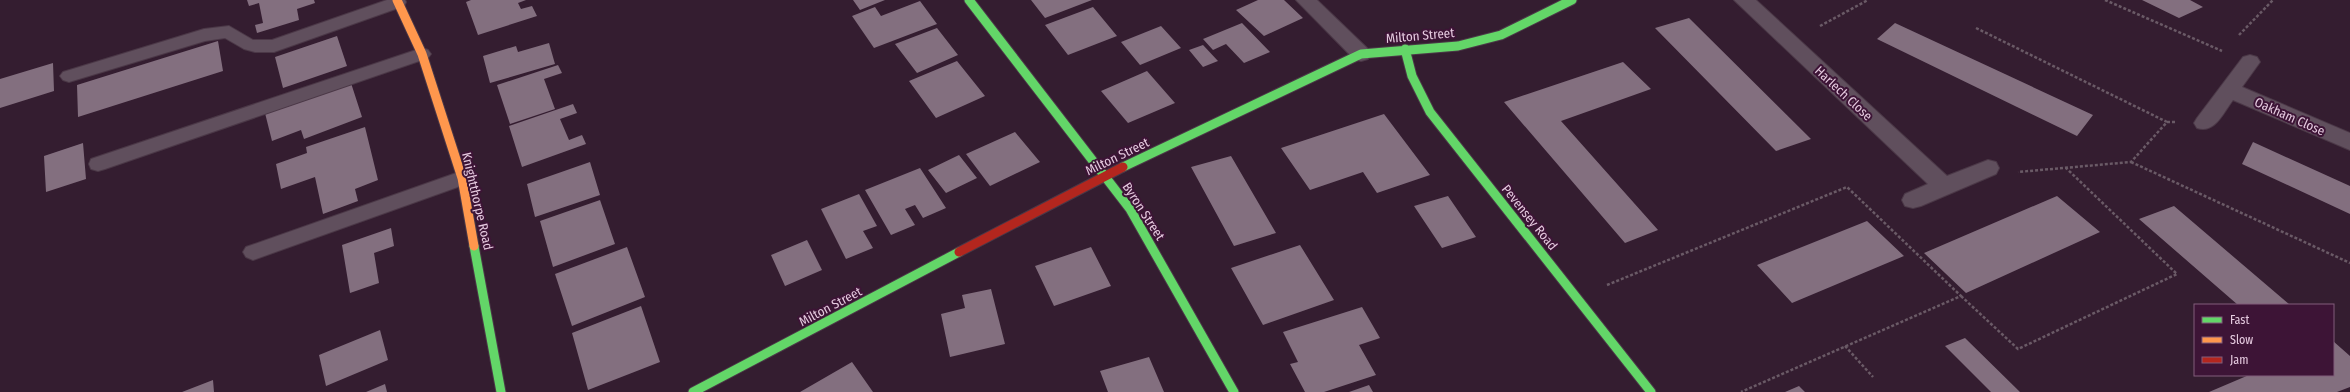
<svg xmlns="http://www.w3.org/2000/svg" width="2350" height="392" font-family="'Fira Sans Condensed',sans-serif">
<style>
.building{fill:#836f7f}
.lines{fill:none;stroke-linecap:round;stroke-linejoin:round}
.lane-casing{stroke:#4b3847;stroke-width:2}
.street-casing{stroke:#4b3847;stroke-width:2}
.fast-casing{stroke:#4b3847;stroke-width:11}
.slow-casing{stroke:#4b3847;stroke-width:11}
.jam-casing{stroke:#4b3847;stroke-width:11}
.path{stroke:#6a5a66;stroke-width:2.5;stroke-dasharray:3 2;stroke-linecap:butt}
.lane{fill:#604f5d;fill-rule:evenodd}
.street{fill:#604f5d;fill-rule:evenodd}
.fast{stroke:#63d668;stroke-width:9}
.slow{stroke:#ff974d;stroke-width:9}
.jam{stroke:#b3261e;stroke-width:9}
.labels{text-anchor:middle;stroke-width:4;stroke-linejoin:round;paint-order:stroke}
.street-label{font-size:13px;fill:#e6cbe0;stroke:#3d1436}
</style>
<rect width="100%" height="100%" fill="#341d30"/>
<!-- building -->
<path class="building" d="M 247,0 L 314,0 L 315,3 L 297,9 L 299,20 L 257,33 L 255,25 L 263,23 L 259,3 L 249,6 Z
M 471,0 L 526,0 L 518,3 L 521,9 L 532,6 L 537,16 L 478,35 L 466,2 Z
M 853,0 L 885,0 L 860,10 Z
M 1031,0 L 1092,0 L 1045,18 Z
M 1258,0 L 1284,0 L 1303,18 L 1264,36 L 1236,10 Z
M 2142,0 L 2190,0 L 2203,7 L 2179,18 Z
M 920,1 L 937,24 L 874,48 L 852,16 L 875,7 L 881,16 Z
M 1093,7 L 1117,36 L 1068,55 L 1045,25 Z
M 1689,18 L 1811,139 L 1776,151 L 1655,28 Z
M 1242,23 L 1270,52 L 1244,63 L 1226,44 L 1213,50 L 1203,39 Z
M 1895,23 L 2093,115 L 2077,136 L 1877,39 Z
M 1161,26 L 1181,48 L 1140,65 L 1121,42 Z
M 937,28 L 958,55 L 917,73 L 895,44 Z
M 337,36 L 347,66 L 283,88 L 275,57 Z
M 218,41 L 223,71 L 78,117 L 77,85 Z
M 549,43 L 555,64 L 490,83 L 483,56 L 516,46 L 518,52 Z
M 1203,45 L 1218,61 L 1203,67 L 1189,50 Z
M 957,61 L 985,96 L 936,118 L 909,81 Z
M 1623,62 L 1651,89 L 1561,121 L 1658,230 L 1625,243 L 1504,102 Z
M 53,63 L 54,91 L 0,108 L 0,79 Z
M 558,65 L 562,73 L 544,79 L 555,109 L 510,124 L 497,85 Z
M 1147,71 L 1175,103 L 1128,123 L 1101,91 Z
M 351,83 L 362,117 L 304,139 L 301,130 L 272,141 L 265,113 Z
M 573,104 L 577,113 L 560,119 L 569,140 L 582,135 L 586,144 L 522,167 L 509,126 Z
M 1384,114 L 1430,175 L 1377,193 L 1363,172 L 1310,190 L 1281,148 Z
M 365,127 L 378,180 L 355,189 L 358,201 L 323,214 L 315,177 L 281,189 L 276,164 L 307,153 L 306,147 Z
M 1015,132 L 1040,162 L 990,186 L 966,154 Z
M 2253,142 L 2350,186 L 2350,214 L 2242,164 Z
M 83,143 L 86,179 L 46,192 L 44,156 Z
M 959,155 L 977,178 L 946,193 L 928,170 Z
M 1231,156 L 1276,233 L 1234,246 L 1191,167 Z
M 590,162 L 600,195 L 535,217 L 527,184 Z
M 920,168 L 946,208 L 923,218 L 915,205 L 905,209 L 915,225 L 891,235 L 865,190 Z
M 859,194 L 877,226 L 863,231 L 873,248 L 846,259 L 821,209 Z
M 1448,196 L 1476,237 L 1442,248 L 1414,206 Z
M 2057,196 L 2100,232 L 1966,293 L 1924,253 Z
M 600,200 L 615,244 L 553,267 L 540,221 Z
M 2174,206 L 2290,305 L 2238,305 L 2139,219 Z
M 1867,221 L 1904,256 L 1792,303 L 1757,265 Z
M 391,228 L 394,246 L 374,253 L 379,283 L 350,293 L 342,245 Z
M 807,240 L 822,270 L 785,286 L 771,255 Z
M 1300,245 L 1334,300 L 1263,325 L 1231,268 Z
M 627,247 L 645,297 L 572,326 L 555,274 Z
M 1091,247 L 1111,286 L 1054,306 L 1035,266 Z
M 991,289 L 1005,344 L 950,357 L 941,314 L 965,308 L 962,295 Z
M 641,306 L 660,362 L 588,390 L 572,333 Z
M 1362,307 L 1380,338 L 1359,345 L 1376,375 L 1324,392 L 1305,392 L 1290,364 L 1298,362 L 1283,332 Z
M 380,330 L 388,360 L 326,386 L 319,355 Z
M 1965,338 L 2020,392 L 1991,392 L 1945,346 Z
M 2333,341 L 2350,356 L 2350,387 L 2337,392 L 2209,392 L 2249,375 L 2333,375 Z
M 1149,357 L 1164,392 L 1108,392 L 1100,371 Z
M 852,362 L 873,392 L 800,392 Z
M 213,380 L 214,392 L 182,392 Z
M 385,384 L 387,392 L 366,392 Z
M 1369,385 L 1373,392 L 1349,392 Z
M 1799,386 L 1805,392 L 1785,392 Z"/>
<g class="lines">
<!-- lane casing -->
<g class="lane-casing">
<path id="lane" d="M 387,0 L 405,0 L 406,2 L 404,6 L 274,52 L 255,52 L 244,49 L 225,38 L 205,41 L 69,82 L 63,80 L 60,76 L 63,72 L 204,29 L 229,26 L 253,40 L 272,40 Z
M 422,48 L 428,50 L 431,54 L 428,58 L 105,169 L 98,171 L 91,169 L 89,164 L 91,159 Z
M 462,171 L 469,173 L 471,178 L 469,183 L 253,260 L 246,257 L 243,252 L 246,247 Z"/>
</g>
<!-- street casing -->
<g class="street-casing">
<path id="street" d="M 1296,0 L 1317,0 L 1368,49 L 1371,54 L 1368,59 L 1361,61 L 1354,59 Z
M 1734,0 L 1756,0 L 1947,176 L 1988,160 L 1996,162 L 1999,168 L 1996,174 L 1921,206 L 1913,208 L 1905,206 L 1902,200 L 1905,194 L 1928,184 Z
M 2250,55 L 2257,57 L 2260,62 L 2242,87 L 2350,133 L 2350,150 L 2233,100 C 2223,113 2215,134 2197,128 L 2194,123 L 2197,118 L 2243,57 Z"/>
</g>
<!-- fast casing -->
<g class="fast-casing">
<path id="fast" d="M 969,0 L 1130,209 L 1234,392
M 1405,49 L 1412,76 L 1430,112 L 1651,392
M 1123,167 L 1361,54 L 1458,46 L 1501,35 L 1572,0
M 474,246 L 501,392
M 693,392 L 959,252"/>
</g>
<!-- slow casing -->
<g class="slow-casing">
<path id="slow" d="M 397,0 L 422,54 L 462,178 L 474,246"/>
</g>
<!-- jam casing -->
<g class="jam-casing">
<path id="jam" d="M 959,252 L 1123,167"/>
</g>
<!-- path -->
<path class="path" d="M 2105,0 L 2222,51
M 1820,26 L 1868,0
M 1976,28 L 2167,122 L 2131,162 L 2018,172
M 2239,35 L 2273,0
M 2167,122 L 2177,122
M 2131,162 L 2350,263
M 1607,285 L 1847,187 L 1961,296 L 1741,392
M 1961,296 L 2018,349 L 2177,274 L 2066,168
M 1845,346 L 1873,377"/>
<!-- lane -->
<use href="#lane" class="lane"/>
<!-- street -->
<use href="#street" class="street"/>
<!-- fast -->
<use href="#fast" class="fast"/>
<!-- slow -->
<use href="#slow" class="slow"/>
<!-- jam -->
<use href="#jam" class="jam"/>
</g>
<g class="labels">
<!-- street labels -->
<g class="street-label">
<text transform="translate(1420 35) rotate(-5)" y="5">Milton Street</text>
<text transform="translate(1844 93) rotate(43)" y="5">Harlech Close</text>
<text transform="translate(2290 116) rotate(24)" y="5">Oakham Close</text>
<text transform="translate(1117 156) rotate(-26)" y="5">Milton Street</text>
<text transform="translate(478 201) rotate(77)" y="5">Knightthorpe Road</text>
<text transform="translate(1144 211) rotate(57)" y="5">Byron Street</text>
<text transform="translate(1530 217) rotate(51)" y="5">Pevensey Road</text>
<text transform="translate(830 306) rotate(-28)" y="5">Milton Street</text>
</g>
</g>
<!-- legend -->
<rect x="2194" y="304" width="140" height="72" fill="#3d1436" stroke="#815d7a"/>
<rect x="2202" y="317" width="20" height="6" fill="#63d668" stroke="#815d7a"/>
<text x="2230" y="324" font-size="12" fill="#e6cbe0">Fast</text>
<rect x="2202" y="337" width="20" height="6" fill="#ff974d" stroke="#815d7a"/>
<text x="2230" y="344" font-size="12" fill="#e6cbe0">Slow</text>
<rect x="2202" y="357" width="20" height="6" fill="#b3261e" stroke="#815d7a"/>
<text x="2230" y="364" font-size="12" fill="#e6cbe0">Jam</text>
</svg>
